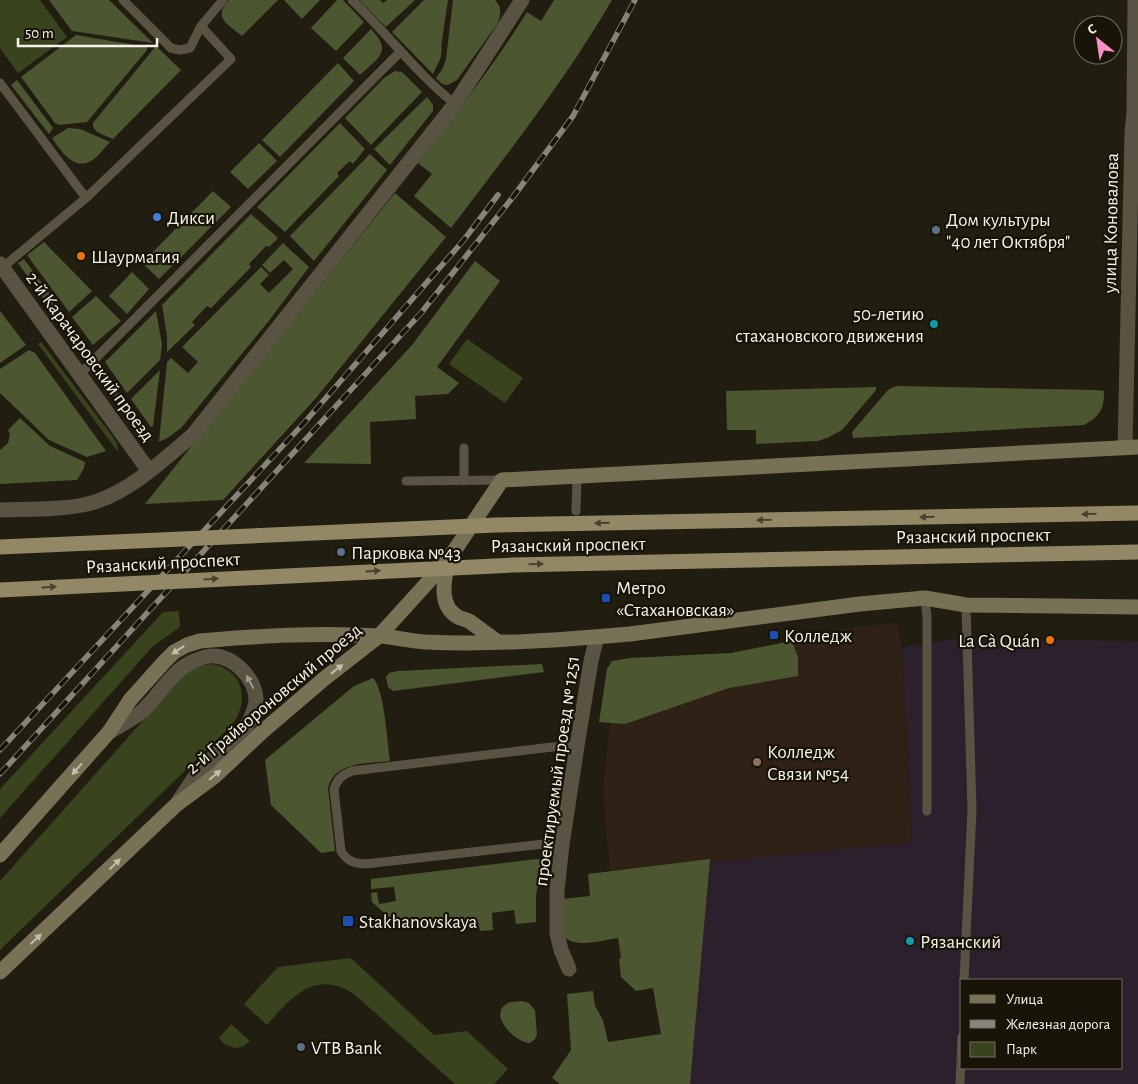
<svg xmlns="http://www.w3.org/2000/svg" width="1138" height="1084" font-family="'Alegreya Sans',sans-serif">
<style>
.industrial{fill:#2c202d;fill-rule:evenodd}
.education{fill:#302116}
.green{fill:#39431e}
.forest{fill:#4c5630}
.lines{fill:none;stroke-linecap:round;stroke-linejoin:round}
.service{stroke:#585343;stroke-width:9}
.minor{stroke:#585343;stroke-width:15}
.tertiary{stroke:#585343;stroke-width:15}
.secondary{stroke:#797156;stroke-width:15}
.rail-casing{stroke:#87857a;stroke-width:5.5}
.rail{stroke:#181408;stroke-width:4;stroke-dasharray:11;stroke-linecap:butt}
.primary-bridge{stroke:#938866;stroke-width:15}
.oneway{fill:#49422e}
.oneway2{fill:#c3bfaf}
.oneway3{fill:#9f9b8f}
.shop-dot{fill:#3f7fe0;stroke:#181408;stroke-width:2}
.service-dot{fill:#5c6f8a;stroke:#181408;stroke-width:2}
.food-dot{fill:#e8710a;stroke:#181408;stroke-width:2}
.culture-dot{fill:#0f9aa8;stroke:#181408;stroke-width:2}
.transit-dot{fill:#1a4fb4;stroke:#181408;stroke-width:2}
.education-dot{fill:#8d6e63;stroke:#181408;stroke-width:2}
.labels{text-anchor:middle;stroke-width:4.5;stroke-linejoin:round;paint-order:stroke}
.poi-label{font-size:19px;fill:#f5f3eb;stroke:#181408;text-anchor:start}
.street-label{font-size:19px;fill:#f5f3eb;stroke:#181408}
</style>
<rect width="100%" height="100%" fill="#211e11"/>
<!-- industrial -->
<path class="industrial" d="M 962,638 L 1138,641 L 1138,1084 L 686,1084 L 701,863 L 912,842 L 902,647 ZM 962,980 L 1122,980 L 1122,1068 L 962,1068 Z"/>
<!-- education -->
<path class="education" d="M 897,623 L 902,647 L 912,842 L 610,872 L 603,788 L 617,665 L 708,658 L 854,627 Z"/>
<!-- green -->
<path class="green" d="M 0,0 L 40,0 L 67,37 L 18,73 L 0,48 Z
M 467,339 L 523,378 L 505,403 L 449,364 Z
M 41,342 L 113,437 L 117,444 L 118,452 L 38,344 Z
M 101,369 L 153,441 L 146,439 L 100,376 Z
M 179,611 L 180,627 L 153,646 L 0,818 L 0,789 L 163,612 Z
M 211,664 C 244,670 250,700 232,725 L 0,950 L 0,881 L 187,671 L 204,665 Z
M 351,958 L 434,1035 L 467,1031 L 508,1069 L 494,1084 L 455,1084 L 354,994 C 316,969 291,997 267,1025 L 244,1004 L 278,967 Z
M 231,1024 L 250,1041 L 242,1047 L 234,1048 L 223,1043 L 219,1038 Z"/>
<!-- forest -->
<path class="forest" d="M 49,0 L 109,0 L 153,43 L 72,31 Z
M 229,0 L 278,0 L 242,36 C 228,24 212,18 229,0 Z
M 284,0 L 320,0 L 302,19 Z
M 337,0 L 343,0 L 364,22 L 336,51 L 311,28 Z
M 359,0 L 380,0 L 383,3 L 387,0 L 415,0 L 386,27 Z
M 424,0 L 448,0 L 442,40 L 441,57 L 433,74 L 392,32 Z
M 453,0 L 495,0 C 502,7 501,14 498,23 L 457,80 L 448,85 L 442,84 L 436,78 L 443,68 L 446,59 Z
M 554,0 L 612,0 C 565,81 507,154 451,228 L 414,196 L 432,174 L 418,163 C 456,114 494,65 527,12 L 541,21 Z
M 371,29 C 393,52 378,58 360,75 L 343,58 Z
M 76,35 L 147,47 L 147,50 L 87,122 L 59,125 L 55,123 L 21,77 Z
M 156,46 L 181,70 L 113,139 C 105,135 92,133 93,123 Z
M 338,63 L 354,81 L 280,157 L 262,140 Z
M 395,71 L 402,72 L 422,92 L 371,145 L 345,118 L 384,78 Z
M 17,80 L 53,128 L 49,134 L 11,85 Z
M 427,97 L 433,105 L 433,111 L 390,165 L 374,149 Z
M 340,123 L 365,149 L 353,164 L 350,161 L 337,173 L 339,176 L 285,232 L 257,207 Z
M 68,128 L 80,129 L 110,142 C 104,148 99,155 93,160 C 74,172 61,151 52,138 Z
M 259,143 L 277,161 L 248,189 L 230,172 Z
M 370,154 L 387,170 L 314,261 L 290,236 Z
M 213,191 L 231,207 L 159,279 L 142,263 Z
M 395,193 L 446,237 L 316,398 L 223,500 L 145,504 Z
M 251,214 L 278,238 L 269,247 L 266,246 L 249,264 L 251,267 L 211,308 L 207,306 L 192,322 L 195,325 L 167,352 L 167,336 L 162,305 Z
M 44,242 L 92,291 L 69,312 L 27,255 Z
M 283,243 L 309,267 L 268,322 L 181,428 L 169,437 L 159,442 L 167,362 L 171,358 L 188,373 L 198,362 L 182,347 L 261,267 L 269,275 L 260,284 L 269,293 L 293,269 L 284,260 L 270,273 L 262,265 Z
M 24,259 L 65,315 L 59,320 L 18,263 Z
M 475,261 L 500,281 L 437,367 L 459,383 L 448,394 L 415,396 L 416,419 L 370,422 L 371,464 L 304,463 L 412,345 Z
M 132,272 L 149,289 L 127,314 L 109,296 Z
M 96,296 L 121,321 L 93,345 L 72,317 Z
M 0,311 L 26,345 L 0,363 Z
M 156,311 L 162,344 L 160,360 L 127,393 L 105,362 Z
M 29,350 L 35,353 L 106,451 L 87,457 L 49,440 L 0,393 L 0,369 Z
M 160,370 L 153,426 L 151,427 L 131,399 Z
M 898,386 L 1095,390 L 1104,391 C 1104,410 1100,416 1084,425 L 853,438 L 852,432 L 888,390 L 893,387 Z
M 876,387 L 876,390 L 842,430 L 829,437 L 818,441 L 756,444 L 756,430 L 727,430 L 726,391 Z
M 20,418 L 50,446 L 85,462 L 84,468 L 77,480 L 0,484 L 0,450 L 8,443 L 10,434 L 8,430 Z
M 792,641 L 798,657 L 798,676 L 729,688 L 625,724 L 599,722 L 607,669 L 612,661 L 630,658 L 731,653 Z
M 542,664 L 544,672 L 393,691 L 388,687 L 386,677 L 389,673 L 398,671 Z
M 373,678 C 385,691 387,742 390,761 C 367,764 335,761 328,788 L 335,851 L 321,853 L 271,805 L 265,760 L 354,686 Z
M 537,859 L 540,860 L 541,864 L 536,896 L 536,922 L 516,924 L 514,910 L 492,913 L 493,930 L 480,931 L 478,922 L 403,930 L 372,902 L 371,893 L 377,892 L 379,904 L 396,901 L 394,887 L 371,889 L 371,879 Z
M 710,859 L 690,1084 L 560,1084 L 552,1078 L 571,1050 L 567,994 L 593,991 L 595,1006 L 603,1020 L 608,1042 L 661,1034 L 653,988 L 636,991 L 621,977 L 619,959 L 621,958 L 618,938 C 603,940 574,949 564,936 L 562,899 L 590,896 L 588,874 Z
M 522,1001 L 529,1003 L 535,1010 L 537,1035 L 535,1039 L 530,1043 C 517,1044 488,1016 506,1004 C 510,1001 517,1002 522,1001 Z"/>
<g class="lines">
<!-- service -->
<path class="service" d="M 123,0 L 171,48 L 180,50 L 190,48 L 201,26 L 223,0
M 352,0 C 388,34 416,73 455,104
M 0,83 L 86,198 L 231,59 L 201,26
M 3,267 L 86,198
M 79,375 L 400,52
M 464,448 L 464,481
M 406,481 L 502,480
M 576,511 L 577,477
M 925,598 L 927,617 L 927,811
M 562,845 L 544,844 L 365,864 C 353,863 347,861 341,851 L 334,789 C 338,778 342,775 352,771 L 552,747 L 577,746
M 964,980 L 972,810 L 966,605
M 960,1084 L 962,1037"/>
<!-- minor -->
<path class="minor" d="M 0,264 L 149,471
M 0,510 C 27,509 71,510 95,502 C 133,489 163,460 193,435 L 455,104 L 522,0
M 109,732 C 119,726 132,720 141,712 C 159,697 171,671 192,662 C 199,659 207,655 214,656 C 235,657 255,679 256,699 C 256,708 251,717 248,724 L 199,771 L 178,802
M 569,969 L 561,950 L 557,933 L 557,890 L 562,845 L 577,746 L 591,661 L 597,637"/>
<!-- tertiary -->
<path class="tertiary" d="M 1125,447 L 1132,133 L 1134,112 L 1135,0"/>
<!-- secondary -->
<path class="secondary" d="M 448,560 C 445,578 437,605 458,617 C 462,619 466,619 469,621 C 479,628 488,635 498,642
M 0,855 L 109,732 L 130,700 L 164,662 L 174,652 L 187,645 L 200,641 C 259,636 320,632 379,636 C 395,637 410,641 425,642 C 493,645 562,640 630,634 L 860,604 L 925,598 L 966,605 L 1138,607
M 0,972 L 176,805 L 215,776 L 263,731 L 325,678 L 379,636 L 448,560 L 502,480 L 1138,447"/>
<!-- rail casing -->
<g class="rail-casing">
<path id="rail" d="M 0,750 L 304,423 L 463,241 L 498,195
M 0,774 L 421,313 L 513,197 L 573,116 L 635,0"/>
</g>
<!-- rail -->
<use href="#rail" class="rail"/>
<!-- primary-bridge -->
<path class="primary-bridge" d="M 0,547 L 496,525 L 1138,513
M 0,590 L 513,565 L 1138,552"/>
</g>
<!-- one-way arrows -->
<defs><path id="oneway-solid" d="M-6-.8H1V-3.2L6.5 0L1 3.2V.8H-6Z" transform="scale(1.25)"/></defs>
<g class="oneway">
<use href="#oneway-solid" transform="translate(1089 514) rotate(179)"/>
<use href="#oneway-solid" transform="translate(927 517) rotate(179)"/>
<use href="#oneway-solid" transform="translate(764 520) rotate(179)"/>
<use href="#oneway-solid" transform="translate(602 523) rotate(179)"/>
<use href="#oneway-solid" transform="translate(536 564) rotate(-1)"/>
<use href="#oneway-solid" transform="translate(373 571) rotate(-3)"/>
<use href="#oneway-solid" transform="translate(211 579) rotate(-3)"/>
<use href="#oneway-solid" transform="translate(49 587) rotate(-3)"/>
</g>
<g class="oneway2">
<use href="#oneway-solid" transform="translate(178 650) rotate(146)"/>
<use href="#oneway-solid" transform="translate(337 669) rotate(-38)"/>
<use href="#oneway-solid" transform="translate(77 769) rotate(131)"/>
<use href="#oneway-solid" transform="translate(215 775) rotate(-40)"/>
<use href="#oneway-solid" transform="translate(115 864) rotate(-44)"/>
<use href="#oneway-solid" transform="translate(36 939) rotate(-43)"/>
</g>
<use class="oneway3" href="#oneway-solid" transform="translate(250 682) rotate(-118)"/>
<!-- markers -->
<circle class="shop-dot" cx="157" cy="217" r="5"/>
<g class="service-dot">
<circle cx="936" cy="230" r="5"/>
<circle cx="341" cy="552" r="5"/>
<circle cx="301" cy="1047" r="5"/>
</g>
<g class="food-dot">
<circle cx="81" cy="256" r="5"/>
<circle cx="1050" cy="640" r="5"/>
</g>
<g class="culture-dot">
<circle cx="934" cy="324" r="5"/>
<circle cx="910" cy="941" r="5"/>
</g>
<g class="transit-dot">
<rect x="601" y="593" width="10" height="10" rx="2.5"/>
<rect x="769" y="630" width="10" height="10" rx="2.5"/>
<rect x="342" y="915" width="12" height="12" rx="2.5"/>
</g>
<circle class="education-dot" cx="757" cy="762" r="5"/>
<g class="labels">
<!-- poi labels -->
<g class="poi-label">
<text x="167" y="224">Дикси</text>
<text x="946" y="226">Дом культуры<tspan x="946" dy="22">"40 лет Октября"</tspan></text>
<text x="91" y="263">Шаурмагия</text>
<text x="924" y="320" text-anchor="end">50-летию<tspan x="924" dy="22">стахановского движения</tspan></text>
<text x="351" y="559">Парковка №43</text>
<text x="616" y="594">Метро<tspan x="616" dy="22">«Стахановская»</tspan></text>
<text x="784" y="642">Колледж</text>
<text x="1040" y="647" text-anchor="end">La Cà Quán</text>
<text x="767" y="758">Колледж<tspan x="767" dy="22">Связи №54</tspan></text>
<text x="359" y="928">Stakhanovskaya</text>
<text x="920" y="948">Рязанский</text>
<text x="311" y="1054">VTB Bank</text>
</g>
<!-- street labels -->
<g class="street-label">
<text transform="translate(1110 223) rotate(-89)" y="7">улица Коновалова</text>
<text transform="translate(91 356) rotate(54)" y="7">2-й Карачаровский проезд</text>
<text transform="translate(973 535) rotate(-1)" y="7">Рязанский проспект</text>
<text transform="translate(568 544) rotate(-1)" y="7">Рязанский проспект</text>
<text transform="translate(163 562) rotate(-3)" y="7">Рязанский проспект</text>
<text transform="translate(273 698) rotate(-40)" y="7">2-й Грайвороновский проезд</text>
<text transform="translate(556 771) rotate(-82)" y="7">проектируемый проезд № 1251</text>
</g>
</g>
<!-- legend -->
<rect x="960" y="979" width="162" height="90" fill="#181408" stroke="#706d63"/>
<rect x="970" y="995" width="25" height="8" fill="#797156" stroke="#706d63"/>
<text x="1006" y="1004" font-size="15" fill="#f5f3eb">Улица</text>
<rect x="970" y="1020" width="25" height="8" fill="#87857a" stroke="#706d63"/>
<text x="1006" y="1029" font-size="15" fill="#f5f3eb">Железная дорога</text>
<rect x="970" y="1042" width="25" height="15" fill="#39431e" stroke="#706d63"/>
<text x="1006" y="1054" font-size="15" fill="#f5f3eb">Парк</text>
<!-- north arrow -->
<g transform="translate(1098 40) rotate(330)"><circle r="24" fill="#181408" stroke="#706d63"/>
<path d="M0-4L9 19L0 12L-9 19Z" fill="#fa8fc7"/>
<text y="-8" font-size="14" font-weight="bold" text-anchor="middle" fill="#f5f3eb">С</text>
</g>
<!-- scale -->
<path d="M18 38v8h139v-8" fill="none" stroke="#f5f3eb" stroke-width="2.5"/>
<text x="25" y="38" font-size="15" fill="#f5f3eb" stroke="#181408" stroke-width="4" paint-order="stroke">50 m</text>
</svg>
